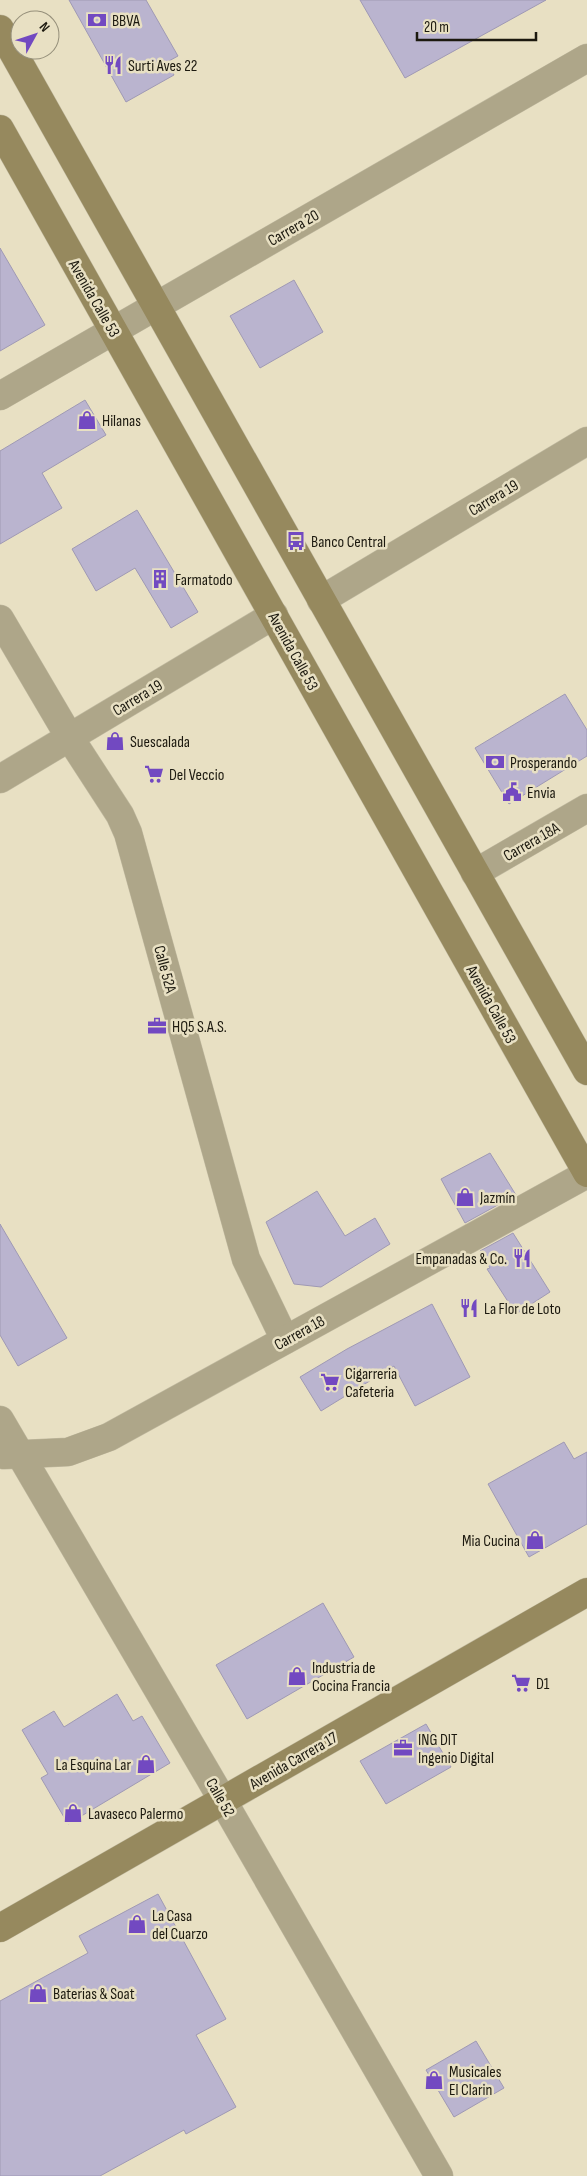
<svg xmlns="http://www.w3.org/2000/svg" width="587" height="2176" font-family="'Sofia Sans Condensed',sans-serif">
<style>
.building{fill:#bab4cf;stroke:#9f99b4}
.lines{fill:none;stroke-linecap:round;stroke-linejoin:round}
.minor-casing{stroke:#c3bca3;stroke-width:29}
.tertiary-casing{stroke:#c3bca3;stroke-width:29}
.secondary-casing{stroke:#c3bca3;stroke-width:29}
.minor{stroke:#aea689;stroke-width:28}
.tertiary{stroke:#aea689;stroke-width:28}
.secondary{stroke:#96895e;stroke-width:28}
.labels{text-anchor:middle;stroke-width:5;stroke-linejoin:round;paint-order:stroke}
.poi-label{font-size:16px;fill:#1c190f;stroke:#e8e0c3;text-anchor:start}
.street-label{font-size:16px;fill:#1c190f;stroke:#e8e0c3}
</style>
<rect width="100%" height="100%" fill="#e8e0c3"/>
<!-- building -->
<path class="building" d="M 69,0 L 146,0 L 178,56 L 167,62 L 174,75 L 126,102 Z
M 360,0 L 546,0 L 405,78 Z
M 0,248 L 45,325 L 0,351 Z
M 294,280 L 323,332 L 260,368 L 230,316 Z
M 85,400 L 106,435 L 42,473 L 62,508 L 0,544 L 0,451 Z
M 137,510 L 198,612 L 171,628 L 135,568 L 96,591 L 72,549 Z
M 565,694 L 587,730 L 587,756 L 509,804 L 475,748 Z
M 490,1153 L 516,1195 L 465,1223 L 441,1179 Z
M 317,1191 L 345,1236 L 375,1218 L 390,1244 L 321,1287 L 294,1284 L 266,1222 Z
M 0,1224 L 67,1338 L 18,1366 L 0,1335 Z
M 513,1233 L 550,1292 L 516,1314 L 487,1269 L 490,1268 L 480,1251 Z
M 432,1304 L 470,1377 L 415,1406 L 394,1366 L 321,1411 L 300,1377 L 347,1349 Z
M 564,1442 L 574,1459 L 587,1452 L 587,1524 L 529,1557 L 488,1484 Z
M 323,1603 L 354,1657 L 247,1719 L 216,1665 Z
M 117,1694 L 133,1721 L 142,1716 L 170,1763 L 68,1824 L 41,1778 L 48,1774 L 22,1730 L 54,1711 L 64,1727 Z
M 426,1724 L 451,1767 L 386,1804 L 360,1761 Z
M 158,1894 L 226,2019 L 196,2035 L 236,2107 L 186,2134 L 184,2130 L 100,2176 L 0,2176 L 0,2001 L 88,1953 L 79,1936 Z
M 476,2041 L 504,2088 L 454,2117 L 426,2070 Z"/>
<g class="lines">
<!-- minor casing -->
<g class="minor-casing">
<path id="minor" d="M 0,396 L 587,58
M 321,600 L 587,441
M 0,619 L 70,738 L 120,815 L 128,833 L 246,1259 L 285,1340
M 0,779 L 274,615
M 475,873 L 587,808"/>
</g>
<!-- tertiary casing -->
<g class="tertiary-casing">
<path id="tertiary" d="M 0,1420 L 208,1775 L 439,2176
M 4,1455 L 68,1452 L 109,1437 L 587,1174"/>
</g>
<!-- secondary casing -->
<g class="secondary-casing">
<path id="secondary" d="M 0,29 L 587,1071
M 0,129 L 587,1173
M 0,1928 L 587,1592"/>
</g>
<!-- minor -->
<use href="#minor" class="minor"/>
<!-- tertiary -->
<use href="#tertiary" class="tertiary"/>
<!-- secondary -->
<use href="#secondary" class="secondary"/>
</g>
<!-- icons -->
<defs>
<g id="bank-bare" transform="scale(1.5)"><path d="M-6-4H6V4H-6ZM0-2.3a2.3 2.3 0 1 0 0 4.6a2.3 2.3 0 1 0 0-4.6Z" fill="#7249c1" stroke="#e8e0c3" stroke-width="2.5" paint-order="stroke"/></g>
<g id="restaurant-bare" transform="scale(1.5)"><path d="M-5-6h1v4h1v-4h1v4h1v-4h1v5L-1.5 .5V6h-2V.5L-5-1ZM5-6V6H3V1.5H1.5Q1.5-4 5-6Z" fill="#7249c1" stroke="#e8e0c3" stroke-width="2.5" paint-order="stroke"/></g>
<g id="shop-bare" transform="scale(1.5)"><path d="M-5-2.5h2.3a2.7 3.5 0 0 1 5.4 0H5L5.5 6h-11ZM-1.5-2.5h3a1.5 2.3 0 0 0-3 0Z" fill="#7249c1" stroke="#e8e0c3" stroke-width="2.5" paint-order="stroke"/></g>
<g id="bus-bare" transform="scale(1.5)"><path d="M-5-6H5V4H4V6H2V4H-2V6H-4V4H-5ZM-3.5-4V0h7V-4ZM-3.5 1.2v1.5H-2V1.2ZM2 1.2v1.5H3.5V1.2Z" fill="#7249c1" stroke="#e8e0c3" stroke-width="2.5" paint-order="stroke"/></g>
<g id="building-bare" transform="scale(1.5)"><path d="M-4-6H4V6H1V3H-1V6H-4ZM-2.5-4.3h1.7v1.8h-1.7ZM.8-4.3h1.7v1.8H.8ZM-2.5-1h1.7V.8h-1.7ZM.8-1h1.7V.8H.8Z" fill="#7249c1" stroke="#e8e0c3" stroke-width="2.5" paint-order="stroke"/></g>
<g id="supermarket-bare" transform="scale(1.5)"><path d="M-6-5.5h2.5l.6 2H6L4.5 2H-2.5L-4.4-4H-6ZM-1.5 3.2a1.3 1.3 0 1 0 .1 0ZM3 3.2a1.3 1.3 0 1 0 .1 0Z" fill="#7249c1" stroke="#e8e0c3" stroke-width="2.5" paint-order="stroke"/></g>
<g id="civic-bare" transform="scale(1.5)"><path d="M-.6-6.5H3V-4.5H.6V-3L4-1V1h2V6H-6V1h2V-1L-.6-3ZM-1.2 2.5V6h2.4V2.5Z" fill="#7249c1" stroke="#e8e0c3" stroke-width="2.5" paint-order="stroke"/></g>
<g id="office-bare" transform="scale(1.5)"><path d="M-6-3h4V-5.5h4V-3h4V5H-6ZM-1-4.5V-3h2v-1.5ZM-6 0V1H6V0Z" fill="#7249c1" stroke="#e8e0c3" stroke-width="2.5" paint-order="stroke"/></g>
</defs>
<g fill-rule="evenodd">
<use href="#bank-bare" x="97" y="20"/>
<use href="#restaurant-bare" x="113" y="65"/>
<use href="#shop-bare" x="87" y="420"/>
<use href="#bus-bare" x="296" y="541"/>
<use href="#building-bare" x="160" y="579"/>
<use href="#shop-bare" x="115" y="741"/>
<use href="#bank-bare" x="495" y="762"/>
<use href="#supermarket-bare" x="154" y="774"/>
<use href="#civic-bare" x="512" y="792"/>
<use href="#office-bare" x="157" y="1026"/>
<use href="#shop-bare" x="465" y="1197"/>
<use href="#restaurant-bare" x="522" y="1258"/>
<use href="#restaurant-bare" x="469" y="1308"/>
<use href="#supermarket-bare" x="330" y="1382"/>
<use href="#shop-bare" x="535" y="1540"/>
<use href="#shop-bare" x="297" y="1676"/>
<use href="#supermarket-bare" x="521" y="1683"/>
<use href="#office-bare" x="403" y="1748"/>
<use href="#shop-bare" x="146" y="1764"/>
<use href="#shop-bare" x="73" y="1813"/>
<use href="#shop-bare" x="137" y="1924"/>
<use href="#shop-bare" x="38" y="1993"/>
<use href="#shop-bare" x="434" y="2080"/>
</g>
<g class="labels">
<!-- poi labels -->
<g class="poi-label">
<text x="112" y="26">BBVA</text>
<text x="128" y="71">Surti Aves 22</text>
<text x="102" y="426">Hilanas</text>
<text x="311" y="547">Banco Central</text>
<text x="175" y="585">Farmatodo</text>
<text x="130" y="747">Suescalada</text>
<text x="510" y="768">Prosperando</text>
<text x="169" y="780">Del Veccio</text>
<text x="527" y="798">Envia</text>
<text x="172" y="1032">HQ5 S.A.S.</text>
<text x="480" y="1203">Jazmín</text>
<text x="507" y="1264" text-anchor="end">Empanadas &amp; Co.</text>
<text x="484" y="1314">La Flor de Loto</text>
<text x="345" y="1379">Cigarreria<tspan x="345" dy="18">Cafeteria</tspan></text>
<text x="520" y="1546" text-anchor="end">Mia Cucina</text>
<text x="312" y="1673">Industria de<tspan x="312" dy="18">Cocina Francia</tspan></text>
<text x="536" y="1689">D1</text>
<text x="418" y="1745">ING DIT<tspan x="418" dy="18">Ingenio Digital</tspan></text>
<text x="131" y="1770" text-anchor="end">La Esquina Lar</text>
<text x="88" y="1819">Lavaseco Palermo</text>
<text x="152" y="1921">La Casa<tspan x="152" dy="18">del Cuarzo</tspan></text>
<text x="53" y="1999">Baterias &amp; Soat</text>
<text x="449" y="2077">Musicales<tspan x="449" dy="18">El Clarin</tspan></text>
</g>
<!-- street labels -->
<g class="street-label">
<text transform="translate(293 227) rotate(-30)" y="6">Carrera 20</text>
<text transform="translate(95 298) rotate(60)" y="6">Avenida Calle 53</text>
<text transform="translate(493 497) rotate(-31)" y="6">Carrera 19</text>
<text transform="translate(294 651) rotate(61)" y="6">Avenida Calle 53</text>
<text transform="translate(137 697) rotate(-31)" y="6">Carrera 19</text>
<text transform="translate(531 841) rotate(-30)" y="6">Carrera 18A</text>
<text transform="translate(166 969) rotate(75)" y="6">Calle 52A</text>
<text transform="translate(492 1004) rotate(61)" y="6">Avenida Calle 53</text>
<text transform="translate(299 1332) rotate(-29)" y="6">Carrera 18</text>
<text transform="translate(293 1760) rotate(-30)" y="6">Avenida Carrera 17</text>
<text transform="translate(221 1797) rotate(60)" y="6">Calle 52</text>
</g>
</g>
<!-- north arrow -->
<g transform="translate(35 35) rotate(50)"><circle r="24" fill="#e8e0c3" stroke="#96907b"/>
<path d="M0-4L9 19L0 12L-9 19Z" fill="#7249c1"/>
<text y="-8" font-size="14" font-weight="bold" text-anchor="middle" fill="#1c190f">N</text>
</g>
<!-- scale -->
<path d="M417 32v8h119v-8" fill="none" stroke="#1c190f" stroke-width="2.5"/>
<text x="424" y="32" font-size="15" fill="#1c190f" stroke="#e8e0c3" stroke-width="4" paint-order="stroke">20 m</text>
</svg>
